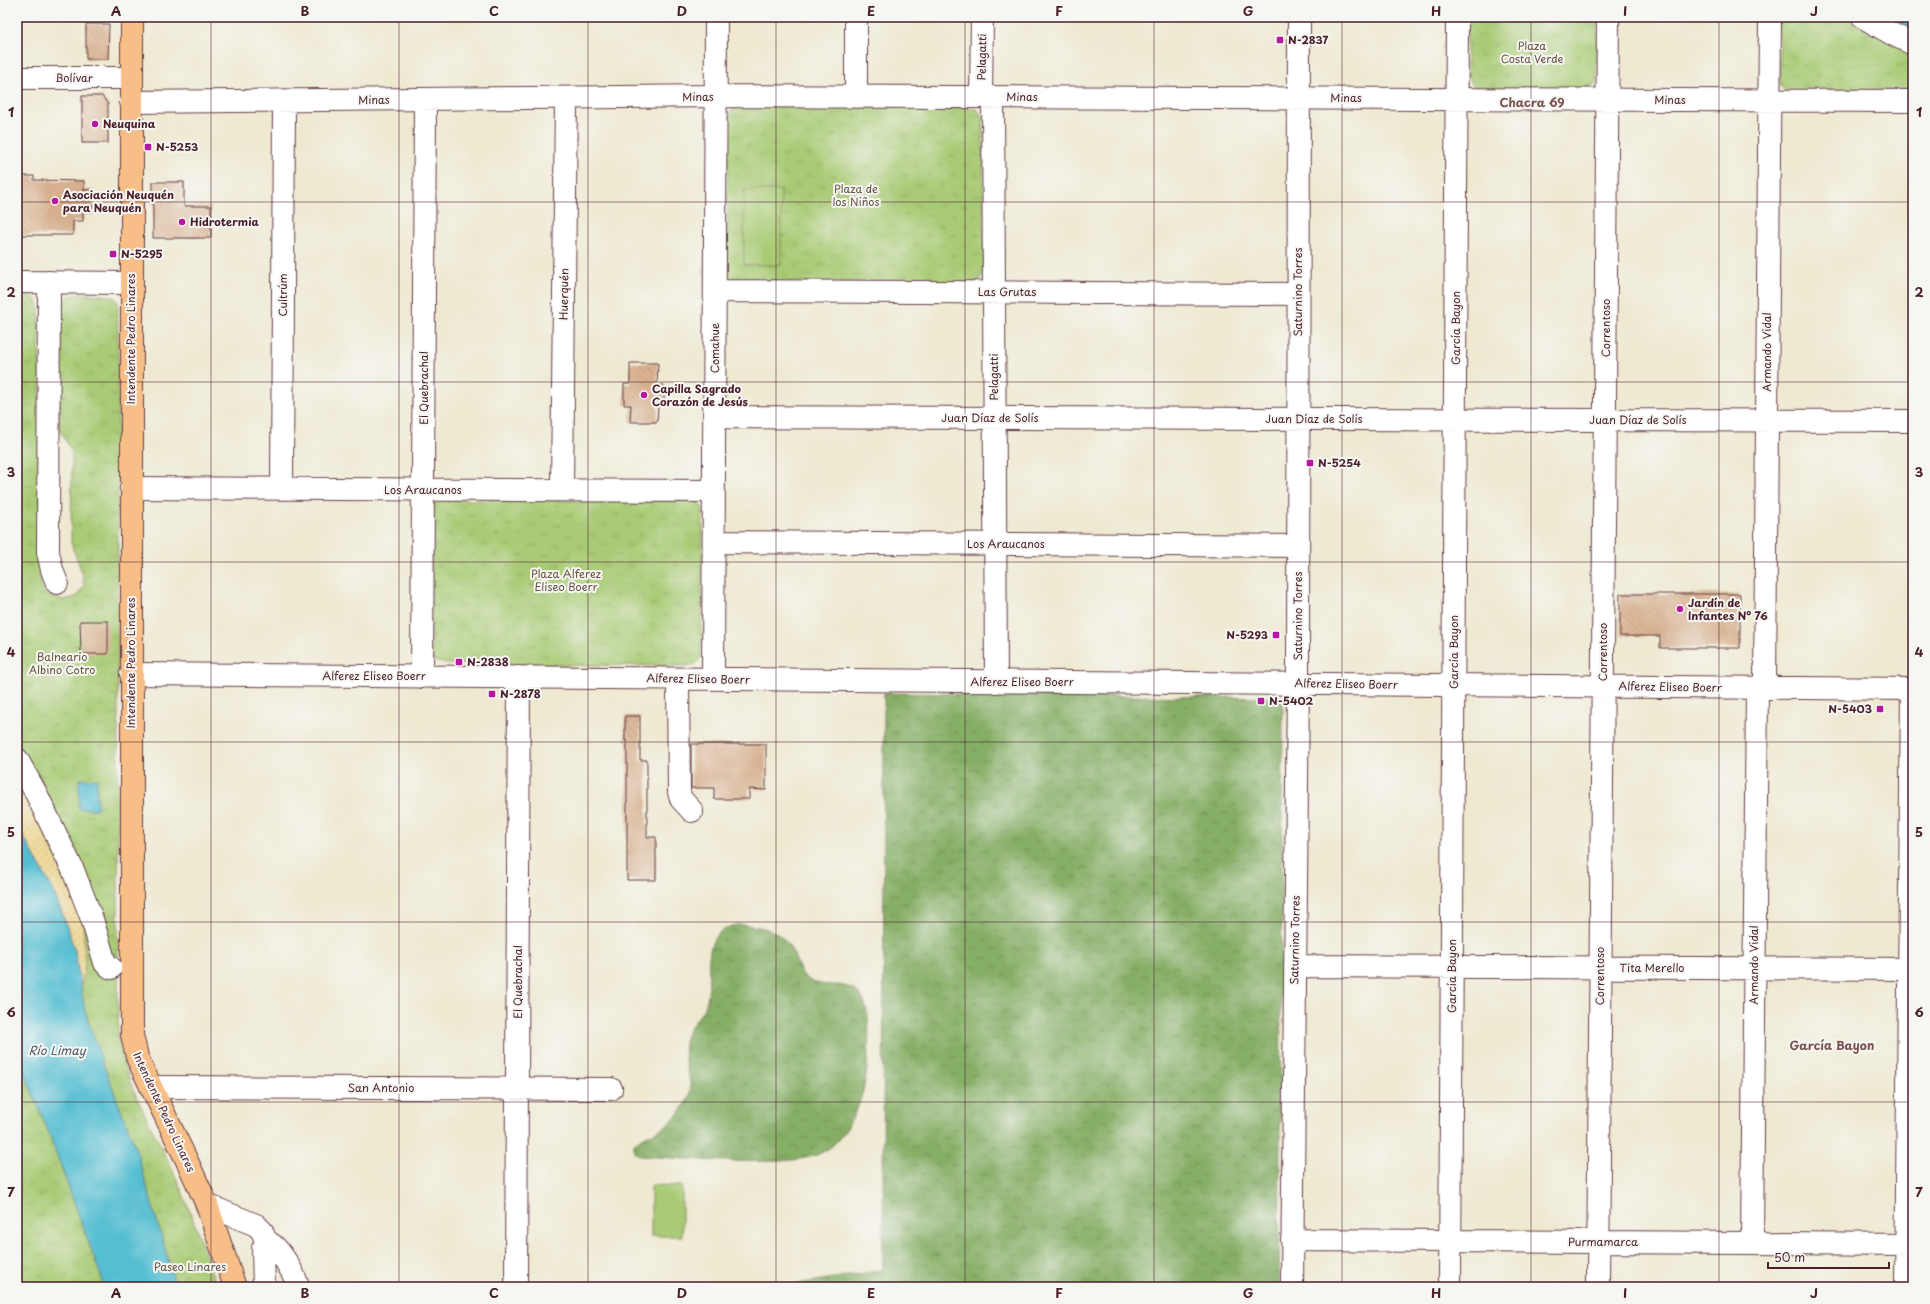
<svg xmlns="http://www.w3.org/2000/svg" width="1930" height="1304" font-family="'Playpen Sans',sans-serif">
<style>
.grass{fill:url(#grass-tufts);stroke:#7a7550}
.forest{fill:url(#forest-crowns);stroke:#686748}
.sand{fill:url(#sand-dots);stroke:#9c7c64}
.pitch{fill:#a9cb74;stroke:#7a7550}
.water{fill:#55bed2;stroke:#506e7e}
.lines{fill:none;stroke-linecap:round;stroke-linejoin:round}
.canal{stroke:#55bed2;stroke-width:17}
.building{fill:url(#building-back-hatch)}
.minor-casing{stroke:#633d44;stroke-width:24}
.major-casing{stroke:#633d44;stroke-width:24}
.minor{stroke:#fff;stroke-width:22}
.major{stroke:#f7be87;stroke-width:22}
.grid{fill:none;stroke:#4a1f2b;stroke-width:1;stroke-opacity:0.55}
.poi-dot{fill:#b5179e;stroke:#f6f6f2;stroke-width:1.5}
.labels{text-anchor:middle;stroke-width:4;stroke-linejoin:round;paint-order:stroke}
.poi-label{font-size:11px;font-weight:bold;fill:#4a1f2b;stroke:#f6f6f2;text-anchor:start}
.park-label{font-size:11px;fill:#665341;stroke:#f6f6f2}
.street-label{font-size:11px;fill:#4a1f2b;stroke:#f6f6f2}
.neighbourhood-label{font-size:12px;font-weight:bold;fill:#7c534f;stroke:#f6f6f2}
.water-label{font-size:12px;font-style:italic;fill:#4e5765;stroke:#f6f6f2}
.neatline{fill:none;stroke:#4a1f2b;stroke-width:1.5}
.grid-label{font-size:13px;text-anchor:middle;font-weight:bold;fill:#4a1f2b}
</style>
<defs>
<pattern id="grass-tufts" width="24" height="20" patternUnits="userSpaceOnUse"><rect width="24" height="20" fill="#a9cb74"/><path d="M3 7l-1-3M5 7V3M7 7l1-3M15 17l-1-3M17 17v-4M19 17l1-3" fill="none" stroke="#93ae65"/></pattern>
<pattern id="forest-crowns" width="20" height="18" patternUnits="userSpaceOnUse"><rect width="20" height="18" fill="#86af66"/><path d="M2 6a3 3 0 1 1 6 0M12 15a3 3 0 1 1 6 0" fill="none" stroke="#708e54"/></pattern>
<pattern id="sand-dots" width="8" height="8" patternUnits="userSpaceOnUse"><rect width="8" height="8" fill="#eeda9e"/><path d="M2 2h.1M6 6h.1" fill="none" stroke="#cebb88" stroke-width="1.8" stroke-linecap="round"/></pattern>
<pattern id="building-back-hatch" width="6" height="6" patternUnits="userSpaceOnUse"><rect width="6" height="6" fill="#dab492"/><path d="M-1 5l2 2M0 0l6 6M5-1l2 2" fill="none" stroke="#bd9a7e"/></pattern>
</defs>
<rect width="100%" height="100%" fill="#f6f6f2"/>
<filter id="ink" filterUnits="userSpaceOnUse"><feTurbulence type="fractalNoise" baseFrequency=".025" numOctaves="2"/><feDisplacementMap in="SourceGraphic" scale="8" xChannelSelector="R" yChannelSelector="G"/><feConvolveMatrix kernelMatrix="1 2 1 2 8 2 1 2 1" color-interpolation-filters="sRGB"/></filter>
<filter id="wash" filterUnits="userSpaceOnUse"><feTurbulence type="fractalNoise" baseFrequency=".012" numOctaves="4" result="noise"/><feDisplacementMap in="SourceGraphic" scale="16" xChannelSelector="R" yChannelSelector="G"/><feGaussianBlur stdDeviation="0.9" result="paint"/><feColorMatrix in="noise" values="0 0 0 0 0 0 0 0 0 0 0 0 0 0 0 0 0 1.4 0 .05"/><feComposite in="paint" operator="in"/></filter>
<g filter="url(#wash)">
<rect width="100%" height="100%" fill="#efe9d2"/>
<!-- grass -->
<path class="grass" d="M 1467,17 L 1598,17 L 1596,83 L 1592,86 L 1584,88 L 1478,88 L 1472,86 L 1467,75 Z
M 1778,17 L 1847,17 L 1860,26 L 1913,54 L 1913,90 L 1786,91 L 1780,86 Z
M 739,106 L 973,108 L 977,109 L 983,117 L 984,271 L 980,280 L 975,283 L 735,282 C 729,277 727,273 727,266 L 728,121 L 732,110 Z
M 17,295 C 28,295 36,295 39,307 L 41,586 L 48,596 L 63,600 L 76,597 L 84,586 L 82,572 L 71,543 L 72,452 L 59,428 L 60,305 L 68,296 C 78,293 105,294 115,298 L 118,303 L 118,1036 C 123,1081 154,1130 173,1171 C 190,1208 203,1248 217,1287 L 176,1287 L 135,1146 L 102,1061 L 85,1011 L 75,951 L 65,921 L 53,890 L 17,825 Z
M 434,500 L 698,501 L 703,510 L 701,658 L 695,664 L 686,666 L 447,664 L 434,661 L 431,657 L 432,504 Z
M 17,1055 L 47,1128 L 105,1287 L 17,1287 Z"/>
<!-- forest -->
<path class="forest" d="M 884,693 L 1283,698 L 1279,1287 L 778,1287 L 883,1270 Z
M 737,925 C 761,925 784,930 794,955 C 797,963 800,973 806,978 C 822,991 846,978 860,995 C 873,1011 868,1048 867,1068 C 865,1096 848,1141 821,1153 C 809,1159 793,1160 780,1161 C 734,1163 687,1159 641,1156 L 634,1152 L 634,1144 C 642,1136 653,1134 663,1128 C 673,1121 688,1104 690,1092 C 692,1083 687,1074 686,1065 C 684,1057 684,1046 686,1038 C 689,1024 701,1017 706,1004 C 715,977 695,932 737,925 Z"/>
<!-- sand -->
<path class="sand" d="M 17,780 L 35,810 L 83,919 L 85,967 L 80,990 L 75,951 L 65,921 L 53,890 L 17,825 Z"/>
<!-- pitch -->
<path class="pitch" d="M 744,190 L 781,190 L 781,265 L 744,265 Z
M 651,1185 L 682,1186 L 682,1236 L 651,1236 Z"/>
<!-- water -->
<path class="water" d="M 79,779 L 97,779 L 97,809 L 79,809 Z
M 17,825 L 53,890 L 65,921 L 75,951 L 85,1011 L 102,1061 L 135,1146 L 176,1287 L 105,1287 L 47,1128 L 17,1055 Z"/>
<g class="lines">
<!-- canal -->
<path class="canal" d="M 1905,17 L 1913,22"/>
</g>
<g id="blocks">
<!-- building -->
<path class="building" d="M 86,24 L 109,24 L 108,59 L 86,59 Z
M 82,96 L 102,96 L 108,104 L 108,143 L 82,143 Z
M 17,176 L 34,176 L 34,180 L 84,181 L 84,190 L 93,190 L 92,212 L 83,212 L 83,221 L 73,221 L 73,235 L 17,235 Z
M 153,182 L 184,182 L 184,206 L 211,206 L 211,238 L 153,238 Z
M 630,363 L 658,363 L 657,385 L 664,385 L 664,406 L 658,406 L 657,422 L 630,422 L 631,405 L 624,405 L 624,384 L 630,384 Z
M 1620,594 L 1740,594 L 1740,648 L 1660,648 L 1660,636 L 1620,636 Z
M 80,621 L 108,621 L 108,654 L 81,654 Z
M 625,716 L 640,716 L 640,760 L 647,760 L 647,837 L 656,837 L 656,880 L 627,880 L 627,741 L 625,741 Z
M 691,744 L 766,744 L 766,790 L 749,789 L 749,799 L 714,799 L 714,788 L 691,788 Z"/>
</g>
</g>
<g filter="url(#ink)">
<use href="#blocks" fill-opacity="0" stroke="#633d44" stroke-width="1"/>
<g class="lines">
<!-- minor casing -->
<g class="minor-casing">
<path id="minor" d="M 1863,17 L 1892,34 L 1913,44
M 17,78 L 131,78
M 856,97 L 856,17
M 981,97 L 982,17
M 993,97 L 996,682
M 131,102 L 716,96 L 1913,101
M 17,282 L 131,283
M 49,282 L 48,552 L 52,570 L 57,583
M 715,291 L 1298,294
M 715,417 L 1913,421
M 131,488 L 714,491
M 282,488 L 284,101
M 562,490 L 566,98
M 714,542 L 1298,546
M 131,674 L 1913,689
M 422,677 L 425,99
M 678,679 L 679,792 L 681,799 L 692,811
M 713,679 L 716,17
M 1765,687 L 1770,17
M 17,759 L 36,793 L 73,870 L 92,919 L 105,963 L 111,968
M 1295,966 L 1913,969
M 151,1087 L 611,1089
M 207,1205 L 256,1225 L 262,1231 L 267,1243
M 1292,1240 L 1913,1244
M 1752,1243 L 1757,687
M 264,1287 L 263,1248 L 265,1245 L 269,1243 C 279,1246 296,1277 298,1287
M 516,1287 L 519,677
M 1292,1287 L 1298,683 L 1299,17
M 1450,1287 L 1457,17
M 1598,1287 L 1608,17
M 1906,1287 L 1912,689"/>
</g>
<!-- major casing -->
<g class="major-casing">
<path id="major" d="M 132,17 L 132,1035 L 137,1057 L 142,1068 L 188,1163 L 207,1205 L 235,1287"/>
</g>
<!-- minor -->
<use href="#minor" class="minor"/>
<!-- major -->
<use href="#major" class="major"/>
</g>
</g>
<!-- grid -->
<path class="grid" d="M 211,17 L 211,1287M 399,17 L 399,1287M 588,17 L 588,1287M 776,17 L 776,1287M 965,17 L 965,1287M 1154,17 L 1154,1287M 1342,17 L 1342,1287M 1531,17 L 1531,1287M 1719,17 L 1719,1287M 17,202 L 1913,202M 17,382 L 1913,382M 17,562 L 1913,562M 17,742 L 1913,742M 17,922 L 1913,922M 17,1102 L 1913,1102"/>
<!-- markers -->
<g class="poi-dot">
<rect x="1276" y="36" width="8" height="8" rx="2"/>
<circle cx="95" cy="124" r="4"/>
<rect x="144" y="143" width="8" height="8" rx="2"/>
<circle cx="55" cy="201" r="4"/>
<circle cx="182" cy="222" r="4"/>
<rect x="109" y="250" width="8" height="8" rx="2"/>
<circle cx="644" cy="395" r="4"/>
<rect x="1306" y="459" width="8" height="8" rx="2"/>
<circle cx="1680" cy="609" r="4"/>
<rect x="1272" y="631" width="8" height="8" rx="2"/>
<rect x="455" y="658" width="8" height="8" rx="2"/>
<rect x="488" y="690" width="8" height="8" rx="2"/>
<rect x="1257" y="697" width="8" height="8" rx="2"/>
<rect x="1876" y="705" width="8" height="8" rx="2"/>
</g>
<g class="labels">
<!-- poi labels -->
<g class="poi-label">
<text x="1288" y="44">N-2837</text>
<text x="103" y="128">Neuquina</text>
<text x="156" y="151">N-5253</text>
<text x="63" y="199">Asociación Neuquén<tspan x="63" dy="13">para Neuquén</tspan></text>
<text x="190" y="226">Hidrotermia</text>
<text x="121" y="258">N-5295</text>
<text x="652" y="393">Capilla Sagrado<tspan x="652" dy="13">Corazón de Jesús</tspan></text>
<text x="1318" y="467">N-5254</text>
<text x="1688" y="607">Jardín de<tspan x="1688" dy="13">Infantes N° 76</tspan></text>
<text x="1268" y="639" text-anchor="end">N-5293</text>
<text x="467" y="666">N-2838</text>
<text x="500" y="698">N-2878</text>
<text x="1269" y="705">N-5402</text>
<text x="1872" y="713" text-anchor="end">N-5403</text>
</g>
<!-- park labels -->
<g class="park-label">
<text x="1532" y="50">Plaza<tspan x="1532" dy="13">Costa Verde</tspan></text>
<text x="856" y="193">Plaza de<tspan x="856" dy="13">los Niños</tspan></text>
<text x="566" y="578">Plaza Alferez<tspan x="566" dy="13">Eliseo Boerr</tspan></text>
<text x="62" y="661">Balneario<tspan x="62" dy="13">Albino Cotro</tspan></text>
<text x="190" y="1271">Paseo Linares</text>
</g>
<!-- street labels -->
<g class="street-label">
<text transform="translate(982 57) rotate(-89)" y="4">Pelagatti</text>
<text x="74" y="82">Bolívar</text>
<text transform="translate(698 97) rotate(-1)" y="4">Minas</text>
<text x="1022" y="101">Minas</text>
<text x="1346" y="102">Minas</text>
<text transform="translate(374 100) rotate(-1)" y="4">Minas</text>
<text x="1670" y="104">Minas</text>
<text x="1007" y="296">Las Grutas</text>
<text transform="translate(1298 292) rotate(-90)" y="4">Saturnino Torres</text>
<text transform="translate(564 294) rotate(-89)" y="4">Huerquén</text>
<text transform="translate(283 295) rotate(-90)" y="4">Cultrúm</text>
<text transform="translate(1456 328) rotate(-90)" y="4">García Bayon</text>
<text transform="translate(1606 328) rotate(-90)" y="4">Correntoso</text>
<text transform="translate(131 339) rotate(-90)" y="4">Intendente Pedro Linares</text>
<text transform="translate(715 348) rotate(-90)" y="4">Comahue</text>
<text transform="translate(1767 352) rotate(-90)" y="4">Armando Vidal</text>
<text transform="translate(994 377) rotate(-90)" y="4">Pelagatti</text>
<text transform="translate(424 388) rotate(-90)" y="4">El Quebrachal</text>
<text x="990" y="422">Juan Díaz de Solís</text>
<text x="1314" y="423">Juan Díaz de Solís</text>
<text x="1638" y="424">Juan Díaz de Solís</text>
<text x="423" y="494">Los Araucanos</text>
<text x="1006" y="548">Los Araucanos</text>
<text transform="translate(1298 616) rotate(-90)" y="4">Saturnino Torres</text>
<text transform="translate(1454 652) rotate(-90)" y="4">García Bayon</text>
<text transform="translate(1603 652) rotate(-90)" y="4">Correntoso</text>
<text transform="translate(131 663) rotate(-90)" y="4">Intendente Pedro Linares</text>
<text x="374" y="680">Alferez Eliseo Boerr</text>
<text transform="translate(698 679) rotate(1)" y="4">Alferez Eliseo Boerr</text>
<text x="1022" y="686">Alferez Eliseo Boerr</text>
<text transform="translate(1346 684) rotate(1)" y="4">Alferez Eliseo Boerr</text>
<text transform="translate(1670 687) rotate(1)" y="4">Alferez Eliseo Boerr</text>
<text transform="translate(1295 940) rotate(-89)" y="4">Saturnino Torres</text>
<text transform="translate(1754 965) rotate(-90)" y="4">Armando Vidal</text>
<text x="1652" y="972">Tita Merello</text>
<text transform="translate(1452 976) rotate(-90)" y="4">García Bayon</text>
<text transform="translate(1600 976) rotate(-90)" y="4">Correntoso</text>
<text transform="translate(518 982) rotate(-90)" y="4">El Quebrachal</text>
<text x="381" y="1092">San Antonio</text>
<text transform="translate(164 1112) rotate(65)" y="4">Intendente Pedro Linares</text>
<text x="1603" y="1246">Purmamarca</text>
</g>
<!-- neighbourhood labels -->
<g class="neighbourhood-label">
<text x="1532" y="107">Chacra 69</text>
<text x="1832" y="1050">García Bayon</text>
</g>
<!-- water labels -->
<g class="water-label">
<text x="57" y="1055">Río Limay</text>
</g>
</g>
<!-- margin -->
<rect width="1930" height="1304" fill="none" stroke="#f6f6f2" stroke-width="44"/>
<!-- scale -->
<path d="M1768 1262v6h121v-6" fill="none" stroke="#4a1f2b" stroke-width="2"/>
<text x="1774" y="1262" font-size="12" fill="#4a1f2b" stroke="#f6f6f2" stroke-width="3" paint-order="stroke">50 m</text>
<rect x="22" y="22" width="1886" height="1260" class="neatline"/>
<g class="grid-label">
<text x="116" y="16">A</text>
<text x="305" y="16">B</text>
<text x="494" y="16">C</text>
<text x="682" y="16">D</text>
<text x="871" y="16">E</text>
<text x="1059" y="16">F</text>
<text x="1248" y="16">G</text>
<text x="1436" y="16">H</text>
<text x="1625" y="16">I</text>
<text x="1814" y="16">J</text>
<text x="11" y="117">1</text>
<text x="1919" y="117">1</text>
<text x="11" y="297">2</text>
<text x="1919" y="297">2</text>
<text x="11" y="477">3</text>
<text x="1919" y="477">3</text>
<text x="11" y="657">4</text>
<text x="1919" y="657">4</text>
<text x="11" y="837">5</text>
<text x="1919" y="837">5</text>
<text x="11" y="1017">6</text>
<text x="1919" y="1017">6</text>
<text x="11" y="1197">7</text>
<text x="1919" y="1197">7</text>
<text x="116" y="1298">A</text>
<text x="305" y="1298">B</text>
<text x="494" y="1298">C</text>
<text x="682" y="1298">D</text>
<text x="871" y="1298">E</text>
<text x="1059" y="1298">F</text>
<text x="1248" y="1298">G</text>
<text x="1436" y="1298">H</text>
<text x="1625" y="1298">I</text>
<text x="1814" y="1298">J</text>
</g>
</svg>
